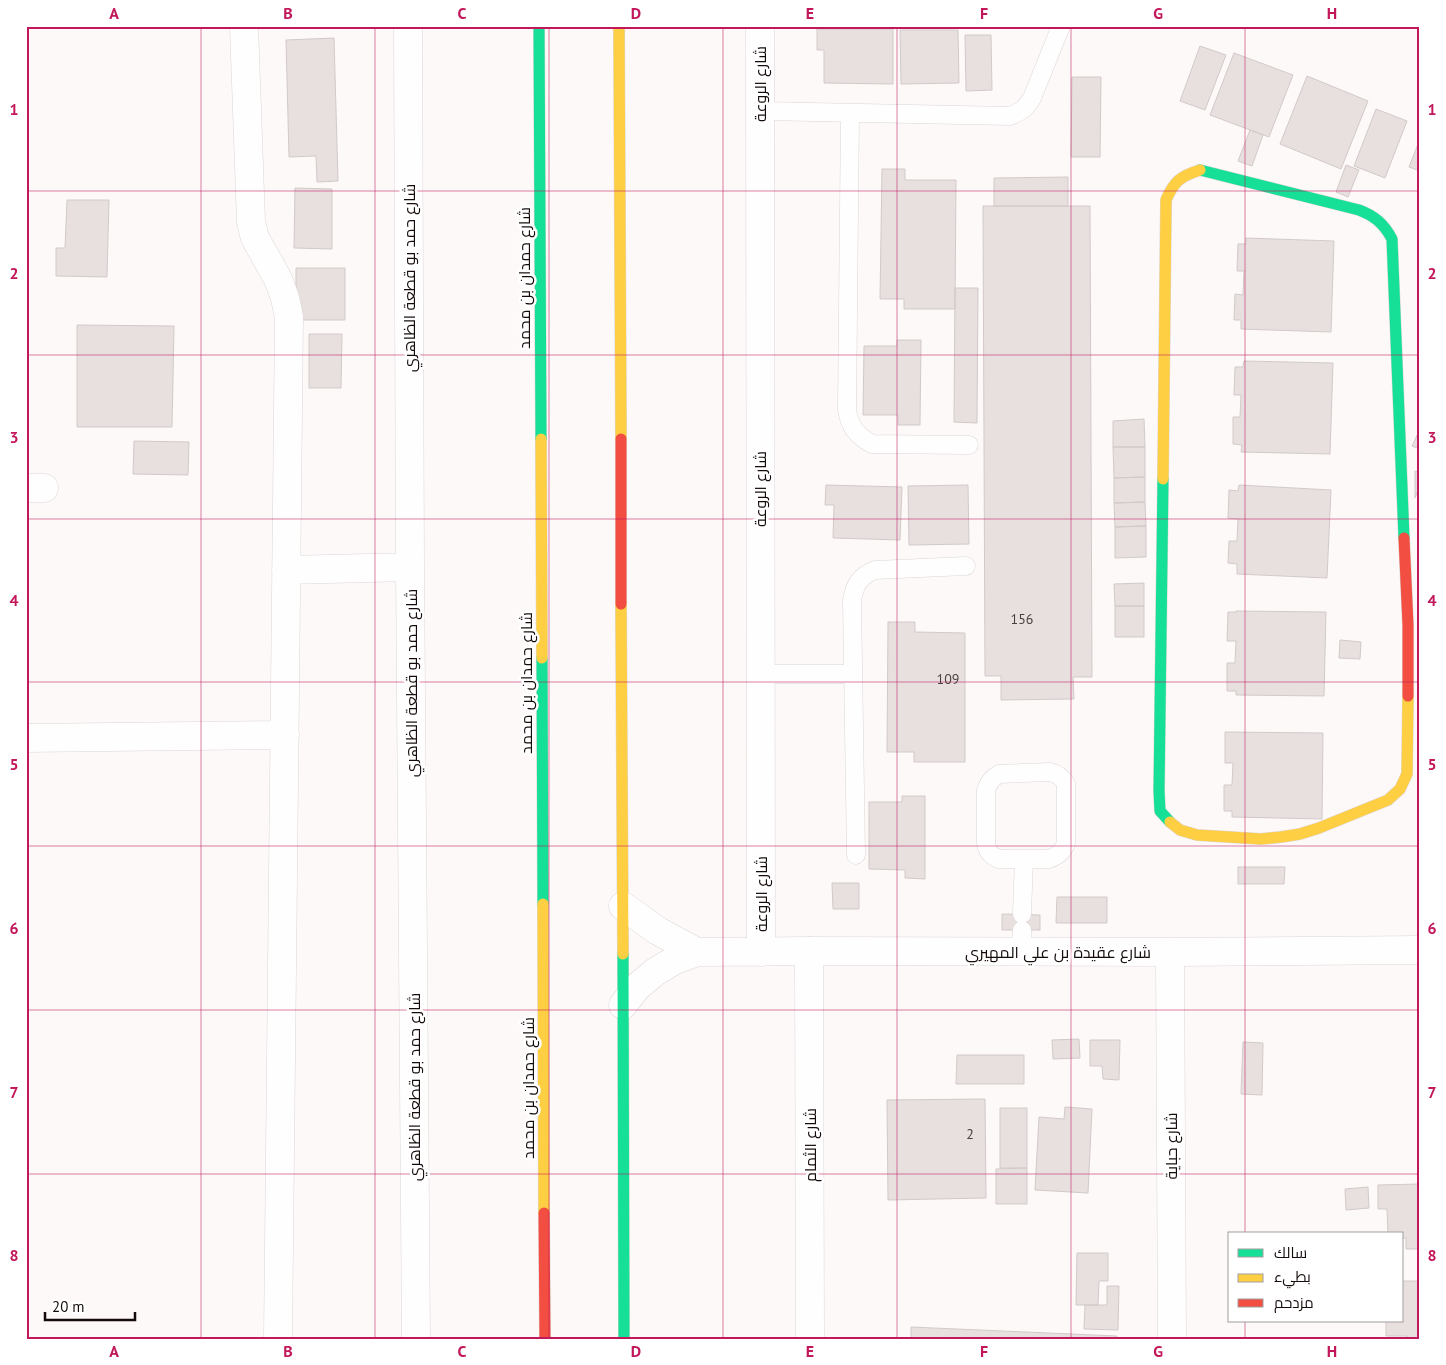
<svg xmlns="http://www.w3.org/2000/svg" width="1446" height="1365" font-family="'PT Sans',Cairo,sans-serif">
<style>
.building{fill:#e8e0df;stroke:#d1cac9}
.lines{fill:none;stroke-linecap:round;stroke-linejoin:round}
.lane-casing{stroke:#dcd6d5;stroke-width:19}
.street-casing{stroke:#dcd6d5;stroke-width:29}
.fast-casing{stroke:#dcd6d5;stroke-width:12}
.slow-casing{stroke:#dcd6d5;stroke-width:12}
.jam-casing{stroke:#dcd6d5;stroke-width:12}
.lane{stroke:#fffefe;stroke-width:18}
.street{stroke:#fffefe;stroke-width:28}
.fast{stroke:#16e098;stroke-width:11}
.slow{stroke:#ffcf43;stroke-width:11}
.jam{stroke:#f24e42;stroke-width:11}
.grid{fill:none;stroke:#c2185b;stroke-width:1;stroke-opacity:0.55}
.labels{text-anchor:middle;stroke-width:5;stroke-linejoin:round;paint-order:stroke}
.number-label{font-size:14px;fill:#49403f}
.street-label{font-size:16px;fill:#140b0a;stroke:#fff}
.neatline{fill:none;stroke:#c2185b;stroke-width:2}
.grid-label{font-size:16px;text-anchor:middle;font-weight:bold;fill:#c2185b}
</style>
<rect width="100%" height="100%" fill="#fdf9f8"/>
<!-- building -->
<path class="building" d="M 817,29 L 893,29 L 893,84 L 824,83 L 824,50 L 817,50 Z
M 900,30 L 958,30 L 959,83 L 901,84 Z
M 965,35 L 991,35 L 992,90 L 966,91 Z
M 334,38 L 338,181 L 317,182 L 316,156 L 289,157 L 286,40 Z
M 1200,46 L 1226,55 L 1205,110 L 1180,101 Z
M 1234,53 L 1293,75 L 1269,137 L 1210,115 Z
M 1307,76 L 1368,101 L 1341,169 L 1280,144 Z
M 1072,77 L 1101,77 L 1100,157 L 1071,157 Z
M 1376,109 L 1407,121 L 1385,178 L 1354,166 Z
M 1250,130 L 1263,135 L 1252,166 L 1238,161 Z
M 1420,139 L 1420,171 L 1409,167 Z
M 1346,165 L 1359,170 L 1348,197 L 1336,192 Z
M 882,169 L 905,169 L 905,180 L 956,180 L 955,309 L 904,309 L 904,299 L 880,299 Z
M 1068,177 L 1068,206 L 994,206 L 994,178 Z
M 295,188 L 332,189 L 332,249 L 294,248 Z
M 67,200 L 109,200 L 107,277 L 56,276 L 56,248 L 65,248 Z
M 983,206 L 1090,206 L 1092,677 L 1073,677 L 1074,699 L 1001,700 L 1001,676 L 985,676 Z
M 1246,238 L 1334,241 L 1331,332 L 1241,329 L 1241,320 L 1234,320 L 1235,294 L 1243,295 L 1244,271 L 1237,271 L 1238,244 L 1246,244 Z
M 296,268 L 345,268 L 345,320 L 296,320 Z
M 955,288 L 978,288 L 977,423 L 954,422 Z
M 77,325 L 174,326 L 172,427 L 77,427 Z
M 309,334 L 342,334 L 341,388 L 309,388 Z
M 897,340 L 921,340 L 920,425 L 898,425 L 898,415 L 863,415 L 864,346 L 897,346 Z
M 1244,361 L 1333,363 L 1330,454 L 1241,452 L 1242,445 L 1233,444 L 1233,417 L 1240,417 L 1241,395 L 1234,395 L 1235,367 L 1243,367 Z
M 1144,419 L 1145,447 L 1113,447 L 1113,421 Z
M 1420,429 L 1420,449 L 1412,446 Z
M 134,441 L 189,442 L 188,475 L 133,474 Z
M 1113,447 L 1145,447 L 1145,477 L 1114,478 Z
M 1415,471 L 1420,473 L 1420,485 L 1415,498 Z
M 1145,477 L 1145,502 L 1114,503 L 1114,478 Z
M 826,485 L 902,487 L 900,540 L 833,538 L 834,505 L 825,505 Z
M 968,485 L 969,544 L 909,545 L 908,486 Z
M 1239,485 L 1331,490 L 1327,578 L 1237,574 L 1237,564 L 1228,563 L 1229,541 L 1237,541 L 1238,519 L 1228,518 L 1229,490 L 1238,491 Z
M 1145,502 L 1146,526 L 1115,527 L 1114,503 Z
M 1146,526 L 1146,557 L 1115,558 L 1115,527 Z
M 1144,583 L 1144,606 L 1115,606 L 1114,584 Z
M 1115,606 L 1144,606 L 1144,637 L 1115,637 Z
M 1236,611 L 1326,612 L 1324,696 L 1236,695 L 1236,691 L 1227,691 L 1227,663 L 1235,663 L 1236,641 L 1227,641 L 1228,612 L 1236,612 Z
M 888,622 L 915,622 L 915,632 L 965,633 L 965,762 L 914,762 L 914,752 L 887,752 Z
M 1340,640 L 1361,642 L 1360,659 L 1339,658 Z
M 1225,732 L 1323,733 L 1322,819 L 1232,817 L 1232,811 L 1224,811 L 1224,785 L 1232,785 L 1233,763 L 1225,763 Z
M 902,796 L 925,796 L 925,879 L 905,878 L 905,870 L 869,869 L 869,802 L 902,802 Z
M 1238,867 L 1285,867 L 1284,884 L 1238,884 Z
M 832,883 L 859,883 L 859,909 L 833,909 Z
M 1057,897 L 1107,897 L 1107,923 L 1056,923 Z
M 1002,914 L 1040,915 L 1040,930 L 1002,930 Z
M 1079,1039 L 1080,1058 L 1053,1059 L 1052,1040 Z
M 1090,1040 L 1120,1040 L 1119,1080 L 1103,1079 L 1102,1066 L 1090,1066 Z
M 1243,1042 L 1263,1043 L 1262,1095 L 1241,1094 Z
M 957,1055 L 1024,1055 L 1024,1084 L 956,1084 Z
M 985,1099 L 986,1198 L 888,1200 L 887,1100 Z
M 1065,1107 L 1092,1109 L 1088,1193 L 1035,1190 L 1039,1117 L 1064,1119 Z
M 1000,1108 L 1027,1108 L 1027,1168 L 1000,1168 Z
M 1027,1168 L 1027,1204 L 996,1204 L 996,1169 Z
M 1420,1184 L 1420,1249 L 1406,1249 L 1406,1238 L 1402,1238 L 1402,1234 L 1388,1234 L 1387,1209 L 1378,1209 L 1378,1185 Z
M 1368,1187 L 1369,1208 L 1346,1210 L 1345,1189 Z
M 1077,1253 L 1108,1253 L 1108,1281 L 1099,1281 L 1098,1305 L 1076,1305 Z
M 1402,1281 L 1420,1281 L 1420,1339 L 1407,1339 L 1407,1336 L 1386,1336 L 1386,1321 L 1402,1321 Z
M 1107,1286 L 1119,1286 L 1118,1330 L 1084,1329 L 1085,1305 L 1107,1305 Z
M 911,1327 L 1117,1336 L 1117,1339 L 911,1339 Z"/>
<g class="lines">
<!-- lane casing -->
<g class="lane-casing">
<path id="lane" d="M 760,111 L 1010,116 C 1021,112 1026,108 1032,98 L 1061,26
M 850,113 L 847,409 C 849,426 857,436 872,444 L 969,445
M 761,674 L 853,674
M 1050,772 C 1058,774 1062,777 1066,784 L 1066,843 C 1063,852 1058,856 1049,859 L 999,859 C 991,856 987,852 986,843 L 986,790 C 989,782 992,778 999,774 Z
M 856,855 L 852,600 C 855,584 860,576 875,570 L 966,566
M 1022,914 L 1024,859
M 1022,952 L 1022,930"/>
</g>
<!-- street casing -->
<g class="street-casing">
<path id="street" d="M 244,26 L 251,222 L 255,238 L 278,279 L 285,298 L 289,317 L 278,1339
M 408,26 L 410,567 L 416,1339
M 760,26 L 761,952
M 26,488 L 44,488
M 286,570 L 410,567
M 26,738 L 285,735
M 623,906 L 658,931 L 697,952
M 809,951 L 810,1339
M 1170,952 L 1172,1339
M 623,1005 L 637,987 L 655,972 L 675,960 L 697,952 L 809,951 L 1170,952 L 1420,950"/>
</g>
<!-- fast casing -->
<g class="fast-casing">
<path id="fast" d="M 539,26 L 541,439
M 1200,170 L 1359,210 C 1375,216 1384,224 1392,239 L 1404,538
M 1163,479 L 1159,791 L 1160,811 L 1170,822
M 542,658 L 543,904
M 623,954 L 624,1339"/>
</g>
<!-- slow casing -->
<g class="slow-casing">
<path id="slow" d="M 619,26 L 621,439
M 541,439 L 542,658
M 1163,479 L 1166,200 C 1174,181 1181,176 1200,170
M 621,604 L 623,954
M 1170,822 L 1180,830 L 1197,835 L 1261,839 L 1281,837 L 1300,834 L 1319,828 L 1388,800 L 1400,789 L 1407,774 L 1408,696
M 543,904 L 544,1213"/>
</g>
<!-- jam casing -->
<g class="jam-casing">
<path id="jam" d="M 621,439 L 621,604
M 1404,538 L 1408,625 L 1408,696
M 544,1213 L 545,1339"/>
</g>
<!-- lane -->
<use href="#lane" class="lane"/>
<!-- street -->
<use href="#street" class="street"/>
<!-- fast -->
<use href="#fast" class="fast"/>
<!-- slow -->
<use href="#slow" class="slow"/>
<!-- jam -->
<use href="#jam" class="jam"/>
</g>
<!-- grid -->
<path class="grid" d="M 201,26 L 201,1339M 375,26 L 375,1339M 549,26 L 549,1339M 723,26 L 723,1339M 897,26 L 897,1339M 1071,26 L 1071,1339M 1245,26 L 1245,1234M 26,191 L 1420,191M 26,355 L 1420,355M 26,519 L 1420,519M 26,682 L 1420,682M 26,846 L 1420,846M 26,1010 L 1420,1010M 26,1174 L 1420,1174M 1245,1321 L 1245,1339"/>
<g class="labels">
<!-- number labels -->
<g class="number-label">
<text x="1022" y="624">156</text>
<text x="948" y="684">109</text>
<text x="970" y="1139">2</text>
</g>
<!-- street labels -->
<g class="street-label">
<text transform="translate(760 84) rotate(-90)" y="6">شارع الروعة</text>
<text transform="translate(409 278) rotate(-90)" y="6">شارع حمد بو قطعة الظاهري</text>
<text transform="translate(524 278) rotate(-90)" y="6">شارع حمدان بن محمد</text>
<text transform="translate(760 489) rotate(-90)" y="6">شارع الروعة</text>
<text transform="translate(411 683) rotate(-90)" y="6">شارع حمد بو قطعة الظاهري</text>
<text transform="translate(526 683) rotate(-90)" y="6">شارع حمدان بن محمد</text>
<text transform="translate(761 894) rotate(-90)" y="6">شارع الروعة</text>
<text x="1058" y="958">شارع عقيدة بن علي المهيري</text>
<text transform="translate(414 1087) rotate(-90)" y="6">شارع حمد بو قطعة الظاهري</text>
<text transform="translate(528 1088) rotate(-90)" y="6">شارع حمدان بن محمد</text>
<text transform="translate(810 1145) rotate(-90)" y="6">شارع الثمام</text>
<text transform="translate(1171 1146) rotate(-90)" y="6">شارع حباية</text>
</g>
</g>
<!-- border -->
<rect width="1446" height="1365" fill="none" stroke="#ffffff" stroke-width="55"/>
<!-- legend -->
<rect x="1228" y="1232" width="175" height="90" fill="#ffffff" stroke="#a19d9d"/>
<rect x="1238" y="1249" width="25" height="8" fill="#16e098" stroke="#a19d9d"/>
<text x="1274" y="1258" font-size="15" fill="#140b0a">سالك</text>
<rect x="1238" y="1274" width="25" height="8" fill="#ffcf43" stroke="#a19d9d"/>
<text x="1274" y="1282" font-size="15" fill="#140b0a">بطيء</text>
<rect x="1238" y="1299" width="25" height="8" fill="#f24e42" stroke="#a19d9d"/>
<text x="1274" y="1308" font-size="15" fill="#140b0a">مزدحم</text>
<!-- scale -->
<path d="M45 1312v8h90v-8" fill="none" stroke="#140b0a" stroke-width="2.5"/>
<text x="52" y="1312" font-size="15" fill="#140b0a" stroke="#ffffff" stroke-width="4" paint-order="stroke">20 m</text>
<rect x="28" y="28" width="1390" height="1310" class="neatline"/>
<g class="grid-label">
<text x="114" y="19">A</text>
<text x="288" y="19">B</text>
<text x="462" y="19">C</text>
<text x="636" y="19">D</text>
<text x="810" y="19">E</text>
<text x="984" y="19">F</text>
<text x="1158" y="19">G</text>
<text x="1332" y="19">H</text>
<text x="14" y="115">1</text>
<text x="1432" y="115">1</text>
<text x="14" y="279">2</text>
<text x="1432" y="279">2</text>
<text x="14" y="443">3</text>
<text x="1432" y="443">3</text>
<text x="14" y="606">4</text>
<text x="1432" y="606">4</text>
<text x="14" y="770">5</text>
<text x="1432" y="770">5</text>
<text x="14" y="934">6</text>
<text x="1432" y="934">6</text>
<text x="14" y="1098">7</text>
<text x="1432" y="1098">7</text>
<text x="14" y="1261">8</text>
<text x="1432" y="1261">8</text>
<text x="114" y="1357">A</text>
<text x="288" y="1357">B</text>
<text x="462" y="1357">C</text>
<text x="636" y="1357">D</text>
<text x="810" y="1357">E</text>
<text x="984" y="1357">F</text>
<text x="1158" y="1357">G</text>
<text x="1332" y="1357">H</text>
</g>
</svg>
